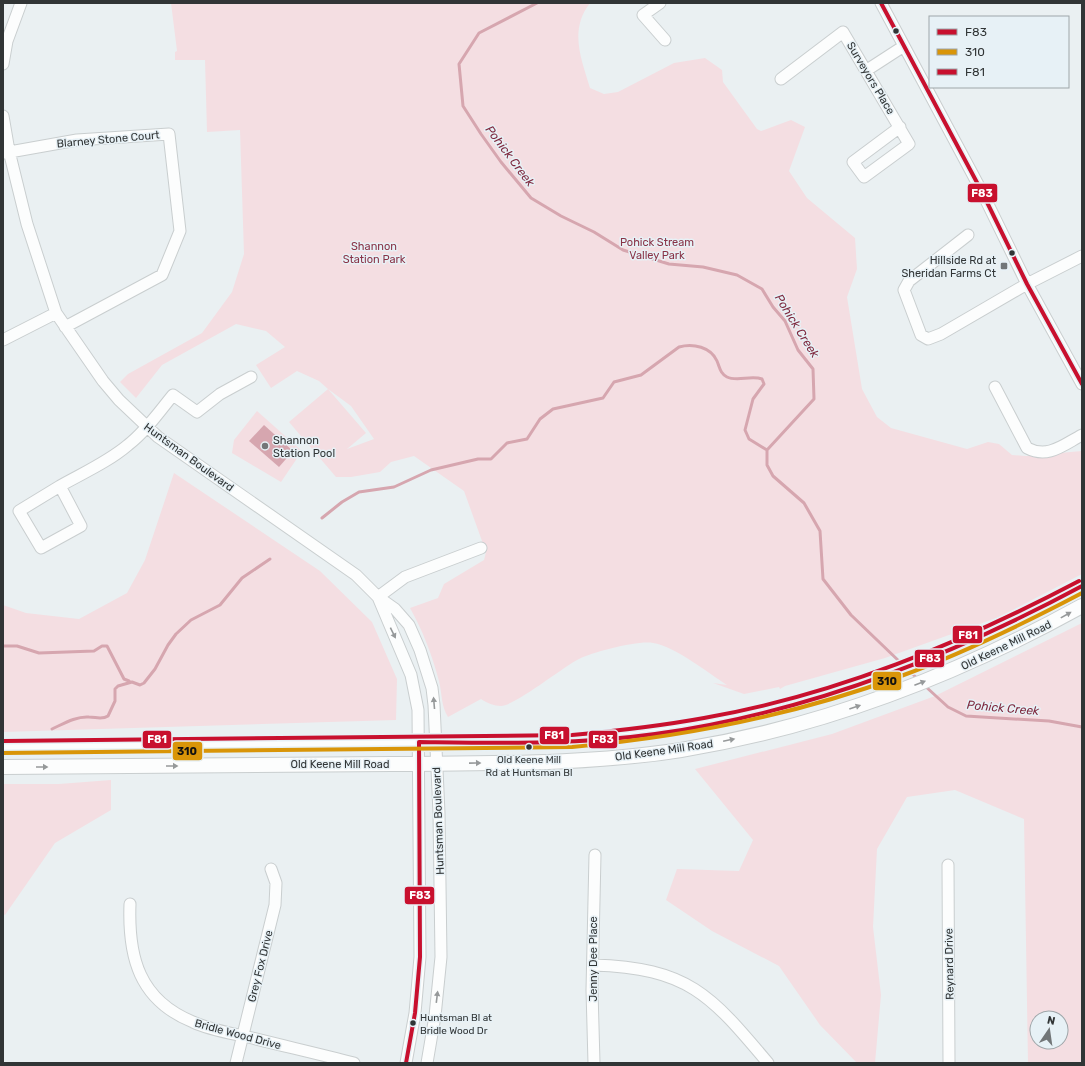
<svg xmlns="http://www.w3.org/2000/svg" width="1085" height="1066" font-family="Rubik,sans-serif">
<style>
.green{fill:#f4dee2;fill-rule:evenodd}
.water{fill:#d6a6af}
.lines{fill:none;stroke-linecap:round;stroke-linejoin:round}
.stream{stroke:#d6a6af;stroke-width:3}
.minor-casing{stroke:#c9cecf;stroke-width:13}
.major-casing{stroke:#c9cecf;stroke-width:16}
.minor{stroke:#fcfdfd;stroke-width:11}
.major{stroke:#fcfdfd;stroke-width:14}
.bus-1-casing{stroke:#e7f1f6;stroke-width:7}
.bus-2-casing{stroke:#e7f1f6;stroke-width:7}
.bus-3-casing{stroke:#e7f1f6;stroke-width:7}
.bus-1{stroke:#c8102e;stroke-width:4}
.bus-2{stroke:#d99508;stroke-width:4}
.bus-3{stroke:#c8102e;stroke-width:4}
.oneway{fill:#96999a}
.bus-dot{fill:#313536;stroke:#e7f1f6;stroke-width:1.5}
.poi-dot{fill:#727678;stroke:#e7f1f6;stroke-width:1.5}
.labels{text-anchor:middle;stroke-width:3;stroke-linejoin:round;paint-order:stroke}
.bus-label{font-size:10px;fill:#313536;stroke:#e7f1f6}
.street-label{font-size:11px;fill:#313536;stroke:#e7f1f6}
.park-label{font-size:11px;fill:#893347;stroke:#e7f1f6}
.poi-label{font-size:11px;fill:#313536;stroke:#e7f1f6;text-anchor:end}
.water-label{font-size:12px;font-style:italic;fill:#7e283e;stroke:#e7f1f6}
.line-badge{stroke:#e7f1f6;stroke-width:1.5}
.badge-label{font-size:11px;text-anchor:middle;font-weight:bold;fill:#fff}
.pale-badge-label{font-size:11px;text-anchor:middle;font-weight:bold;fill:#111}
</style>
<rect width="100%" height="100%" fill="#eaf0f2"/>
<!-- green -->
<path class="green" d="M 171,3 L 590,3 C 569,30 581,58 590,88 L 604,94 L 618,92 L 674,63 L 705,58 L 722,70 L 723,82 L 757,129 L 761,131 L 791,120 L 805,127 L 789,171 L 807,198 L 855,238 L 857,269 L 847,297 L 862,389 L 877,417 L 891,428 L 967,449 L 988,442 L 999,444 L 1012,455 L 1026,456 L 1082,451 L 1082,574 L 999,617 L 885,658 L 785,686 L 780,689 L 779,687 L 744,694 L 713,683 L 727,685 C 708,673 675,646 653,643 C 639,640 592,652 579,659 C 563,667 516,705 501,706 C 494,706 487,703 481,699 L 448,717 C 441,706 442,693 439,681 C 432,655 423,631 410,608 L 438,598 L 444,584 L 484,560 L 486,552 L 464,491 L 414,456 L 391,462 L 380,472 L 351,477 L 336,477 L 289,422 L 328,389 L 319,381 L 297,371 L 271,388 L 256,365 L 285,347 L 266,331 L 236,324 L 162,365 L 136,398 L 120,382 L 128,374 L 202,333 L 232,292 L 244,254 L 240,130 L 207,132 L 205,60 L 175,60 L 175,52 L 177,51 ZM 328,389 L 351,406 L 374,439 L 347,449 L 366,433 Z
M 257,411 L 302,451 L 281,482 L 232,453 L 234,440 Z
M 174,473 L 320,571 L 372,622 L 397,679 L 396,720 L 3,732 L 3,605 L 26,613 L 79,619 L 127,593 L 145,560 Z
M 1082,623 L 1082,1063 L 1028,1063 L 1024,819 L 955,790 L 907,797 L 877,849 L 873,927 L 881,995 L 875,1063 L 857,1063 L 820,1025 L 779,966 L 712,931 L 666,900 L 677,869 L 739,871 L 753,840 L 695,769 L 832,734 L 935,696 ZM 1037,1018 L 1061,1018 L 1061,1042 L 1037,1042 Z
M 111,780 L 111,810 L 55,843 L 5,915 L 3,914 L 3,784 L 59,784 Z"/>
<!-- water -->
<path class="water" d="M 264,425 L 293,451 L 279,467 L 249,441 Z"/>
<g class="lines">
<!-- stream -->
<path class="stream" d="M 537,3 L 479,33 L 459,64 L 463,106 L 481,134 L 501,162 L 531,198 L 561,216 L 594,232 L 623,250 L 669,264 L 703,267 L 737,275 L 762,289 L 773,307 L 785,321 L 798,350 L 813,369 L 814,399 L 767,450 L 767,465 L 773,476 L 804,503 L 820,531 L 823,579 L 851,615 L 902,664
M 322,518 L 342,502 L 359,492 L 394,487 L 431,470 L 478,459 L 491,459 L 507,443 L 527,439 L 540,419 L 553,409 L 603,398 L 614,382 L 641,375 L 679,347 C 693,343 711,347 717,361 C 720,368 720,373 727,377 C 737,382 751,375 762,379 L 764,384 L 753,399 L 745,430 L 749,439 L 767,450
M 3,646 L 17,646 L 39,653 L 94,651 L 102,646 L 107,646 L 124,679 L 129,681
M 909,671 L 918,679
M 925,686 L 948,707 L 966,716 L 1049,721 L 1082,727
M 52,729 C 63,724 76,716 89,717 C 96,717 102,720 108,716 L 115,701 L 115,689 L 118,686 L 132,682 L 140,685 L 144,683 L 155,669 L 168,645 L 176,634 L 191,620 L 220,605 L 242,578 L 270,559"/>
<!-- minor casing -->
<g class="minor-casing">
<path id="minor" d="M 660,3 L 643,15 L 665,40
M 881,3 L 981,190 L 1027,284 L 1082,384
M 3,64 L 7,41 L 21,3
M 867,70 L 904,46
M 781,79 L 843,32 L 909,144 L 864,177 L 853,162 L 900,127
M 3,116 L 9,151 L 27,224 L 56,313 L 103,381 L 119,400 L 158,437 L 356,575 L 378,597 L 395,609 L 409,625 L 420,650 L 432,688 L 434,705 L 439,813 L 441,957 L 435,1016 L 427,1063
M 4,153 L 77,140 L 169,134 L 180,231 L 162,275 L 65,327
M 968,235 L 909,281 L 904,290 L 921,335 L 928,339 L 941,334 L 1027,284 L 1082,256
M 3,340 L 56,313
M 995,387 L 1027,448 C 1048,459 1063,445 1082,435
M 60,486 C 83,473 108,462 128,445 C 146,431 159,412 173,395 L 197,412 L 220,394 L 251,377
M 60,486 L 81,526 L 41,548 L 19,511 Z
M 378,597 L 411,675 L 418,710 L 420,957 L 415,1013 L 406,1063
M 378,597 L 405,577 L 481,548
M 948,865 L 949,1063
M 130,904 C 128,957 139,1000 193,1022 C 210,1030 230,1033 248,1037 C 284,1046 319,1054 354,1063
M 593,965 C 688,968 710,994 768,1063
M 236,1063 L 275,905 L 276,883 L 271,869
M 594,1063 L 592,990 L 595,855"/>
</g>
<!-- major casing -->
<g class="major-casing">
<path id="major" d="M 3,747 L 572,741 C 752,729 925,674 1082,586
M 3,767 C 133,766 263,765 392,764 C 488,763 586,765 681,750 C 823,727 957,675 1082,606"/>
</g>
<!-- minor -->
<use href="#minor" class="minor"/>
<!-- major -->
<use href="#major" class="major"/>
<!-- bus-1 casing -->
<g class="bus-1-casing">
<path id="bus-1" d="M 881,3 L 981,190 L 1027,284 L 1082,384
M 406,1063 L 415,1013 L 420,957 L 419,742 C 497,743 577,745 655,734 C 806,713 948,658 1082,586"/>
</g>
<!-- bus-2 casing -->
<g class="bus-2-casing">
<path id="bus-2" d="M 3,753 L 572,747 C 685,737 795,715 901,676 C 964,653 1023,624 1082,593"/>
</g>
<!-- bus-3 casing -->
<g class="bus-3-casing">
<path id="bus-3" d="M 3,741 L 572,735 C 616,731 660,726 704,718 C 836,695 961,643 1079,581"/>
</g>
<!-- bus-1 -->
<use href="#bus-1" class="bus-1"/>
<!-- bus-2 -->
<use href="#bus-2" class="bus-2"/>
<!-- bus-3 -->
<use href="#bus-3" class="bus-3"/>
</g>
<!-- one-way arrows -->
<defs><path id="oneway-solid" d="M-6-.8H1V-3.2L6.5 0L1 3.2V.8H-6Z"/></defs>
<g class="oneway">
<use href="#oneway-solid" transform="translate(1066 615) rotate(-29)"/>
<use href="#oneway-solid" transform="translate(393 633) rotate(64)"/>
<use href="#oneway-solid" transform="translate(920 683) rotate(-21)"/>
<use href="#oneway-solid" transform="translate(434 703) rotate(-95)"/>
<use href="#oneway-solid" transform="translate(855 707) rotate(-19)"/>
<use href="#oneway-solid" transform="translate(729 740) rotate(-12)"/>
<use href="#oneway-solid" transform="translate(475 763) rotate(-1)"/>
<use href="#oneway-solid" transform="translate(172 766)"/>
<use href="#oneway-solid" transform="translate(42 767)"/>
<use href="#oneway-solid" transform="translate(437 997) rotate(-83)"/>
</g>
<!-- markers -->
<g class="bus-dot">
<circle cx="896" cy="31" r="3.5"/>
<circle cx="1012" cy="253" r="3.5"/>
<circle cx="529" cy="747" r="3.5"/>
<circle cx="413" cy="1023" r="3.5"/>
</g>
<g class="poi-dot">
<rect x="1000" y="262" width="8" height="8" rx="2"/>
<circle cx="265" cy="446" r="4"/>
</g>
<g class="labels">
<!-- bus labels -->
<g class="bus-label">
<text x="529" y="763">Old Keene Mill<tspan x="529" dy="13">Rd at Huntsman Bl</tspan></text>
<text x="420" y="1021" text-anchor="start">Huntsman Bl at<tspan x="420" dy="13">Bridle Wood Dr</tspan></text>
</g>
<!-- street labels -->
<g class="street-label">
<text transform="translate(871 78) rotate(59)" y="4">Surveyors Place</text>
<text transform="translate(108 139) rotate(-5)" y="4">Blarney Stone Court</text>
<text transform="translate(189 457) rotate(36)" y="4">Huntsman Boulevard</text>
<text transform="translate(1006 645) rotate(-26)" y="4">Old Keene Mill Road</text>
<text transform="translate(664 750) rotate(-8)" y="4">Old Keene Mill Road</text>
<text x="340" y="768">Old Keene Mill Road</text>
<text transform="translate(438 821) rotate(-92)" y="4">Huntsman Boulevard</text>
<text transform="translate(593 959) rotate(-90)" y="4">Jenny Dee Place</text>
<text transform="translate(949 964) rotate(-91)" y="4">Reynard Drive</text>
<text transform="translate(260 966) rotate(-76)" y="4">Grey Fox Drive</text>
<text transform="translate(238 1034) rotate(15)" y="4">Bridle Wood Drive</text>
</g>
<!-- park labels -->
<g class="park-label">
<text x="657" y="246">Pohick Stream<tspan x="657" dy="13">Valley Park</tspan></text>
<text x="374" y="250">Shannon<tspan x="374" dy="13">Station Park</tspan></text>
</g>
<!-- poi labels -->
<g class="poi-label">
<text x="996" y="264">Hillside Rd at<tspan x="996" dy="13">Sheridan Farms Ct</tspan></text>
<text x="273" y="444" text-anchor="start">Shannon<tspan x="273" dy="13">Station Pool</tspan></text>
</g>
<!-- water labels -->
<g class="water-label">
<text transform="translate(510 156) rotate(53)" y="4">Pohick Creek</text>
<text transform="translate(797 326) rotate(58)" y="4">Pohick Creek</text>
<text transform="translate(1003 708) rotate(5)" y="4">Pohick Creek</text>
</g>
</g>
<g class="line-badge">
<rect x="967" y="183" width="31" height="20" rx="4" fill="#c8102e"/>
<rect x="952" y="625" width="31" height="19" rx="4" fill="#c8102e"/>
<rect x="914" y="649" width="31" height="19" rx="4" fill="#c8102e"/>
<rect x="872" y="671" width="30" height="20" rx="4" fill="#d99508"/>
<rect x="539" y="726" width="31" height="19" rx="4" fill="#c8102e"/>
<rect x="142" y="730" width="30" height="19" rx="4" fill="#c8102e"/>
<rect x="588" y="730" width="30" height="19" rx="4" fill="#c8102e"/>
<rect x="172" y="741" width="31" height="20" rx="4" fill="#d99508"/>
<rect x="404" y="886" width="31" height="19" rx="4" fill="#c8102e"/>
</g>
<g class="badge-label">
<text x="982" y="197">F83</text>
<text x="968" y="639">F81</text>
<text x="930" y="662">F83</text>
<text x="554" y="739">F81</text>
<text x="157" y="743">F81</text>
<text x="603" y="743">F83</text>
<text x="420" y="899">F83</text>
</g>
<g class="pale-badge-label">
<text x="887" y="685">310</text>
<text x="187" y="755">310</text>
</g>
<!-- border -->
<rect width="1085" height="1066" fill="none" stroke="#313536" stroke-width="8"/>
<!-- legend -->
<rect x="929" y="16" width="140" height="72" fill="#e7f1f6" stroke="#9ea6a9"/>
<rect x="937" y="29" width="20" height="6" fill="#c8102e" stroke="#9ea6a9"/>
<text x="965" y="36" font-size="12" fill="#313536">F83</text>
<rect x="937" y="49" width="20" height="6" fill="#d99508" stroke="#9ea6a9"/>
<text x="965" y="56" font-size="12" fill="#313536">310</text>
<rect x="937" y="69" width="20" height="6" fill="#c8102e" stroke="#9ea6a9"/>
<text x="965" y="76" font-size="12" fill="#313536">F81</text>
<!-- north arrow -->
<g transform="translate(1049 1030) rotate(13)"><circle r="19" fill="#e7f1f6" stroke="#9ea6a9"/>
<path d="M0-3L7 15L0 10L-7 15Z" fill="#727678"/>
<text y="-6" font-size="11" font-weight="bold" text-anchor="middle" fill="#313536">N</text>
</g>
</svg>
